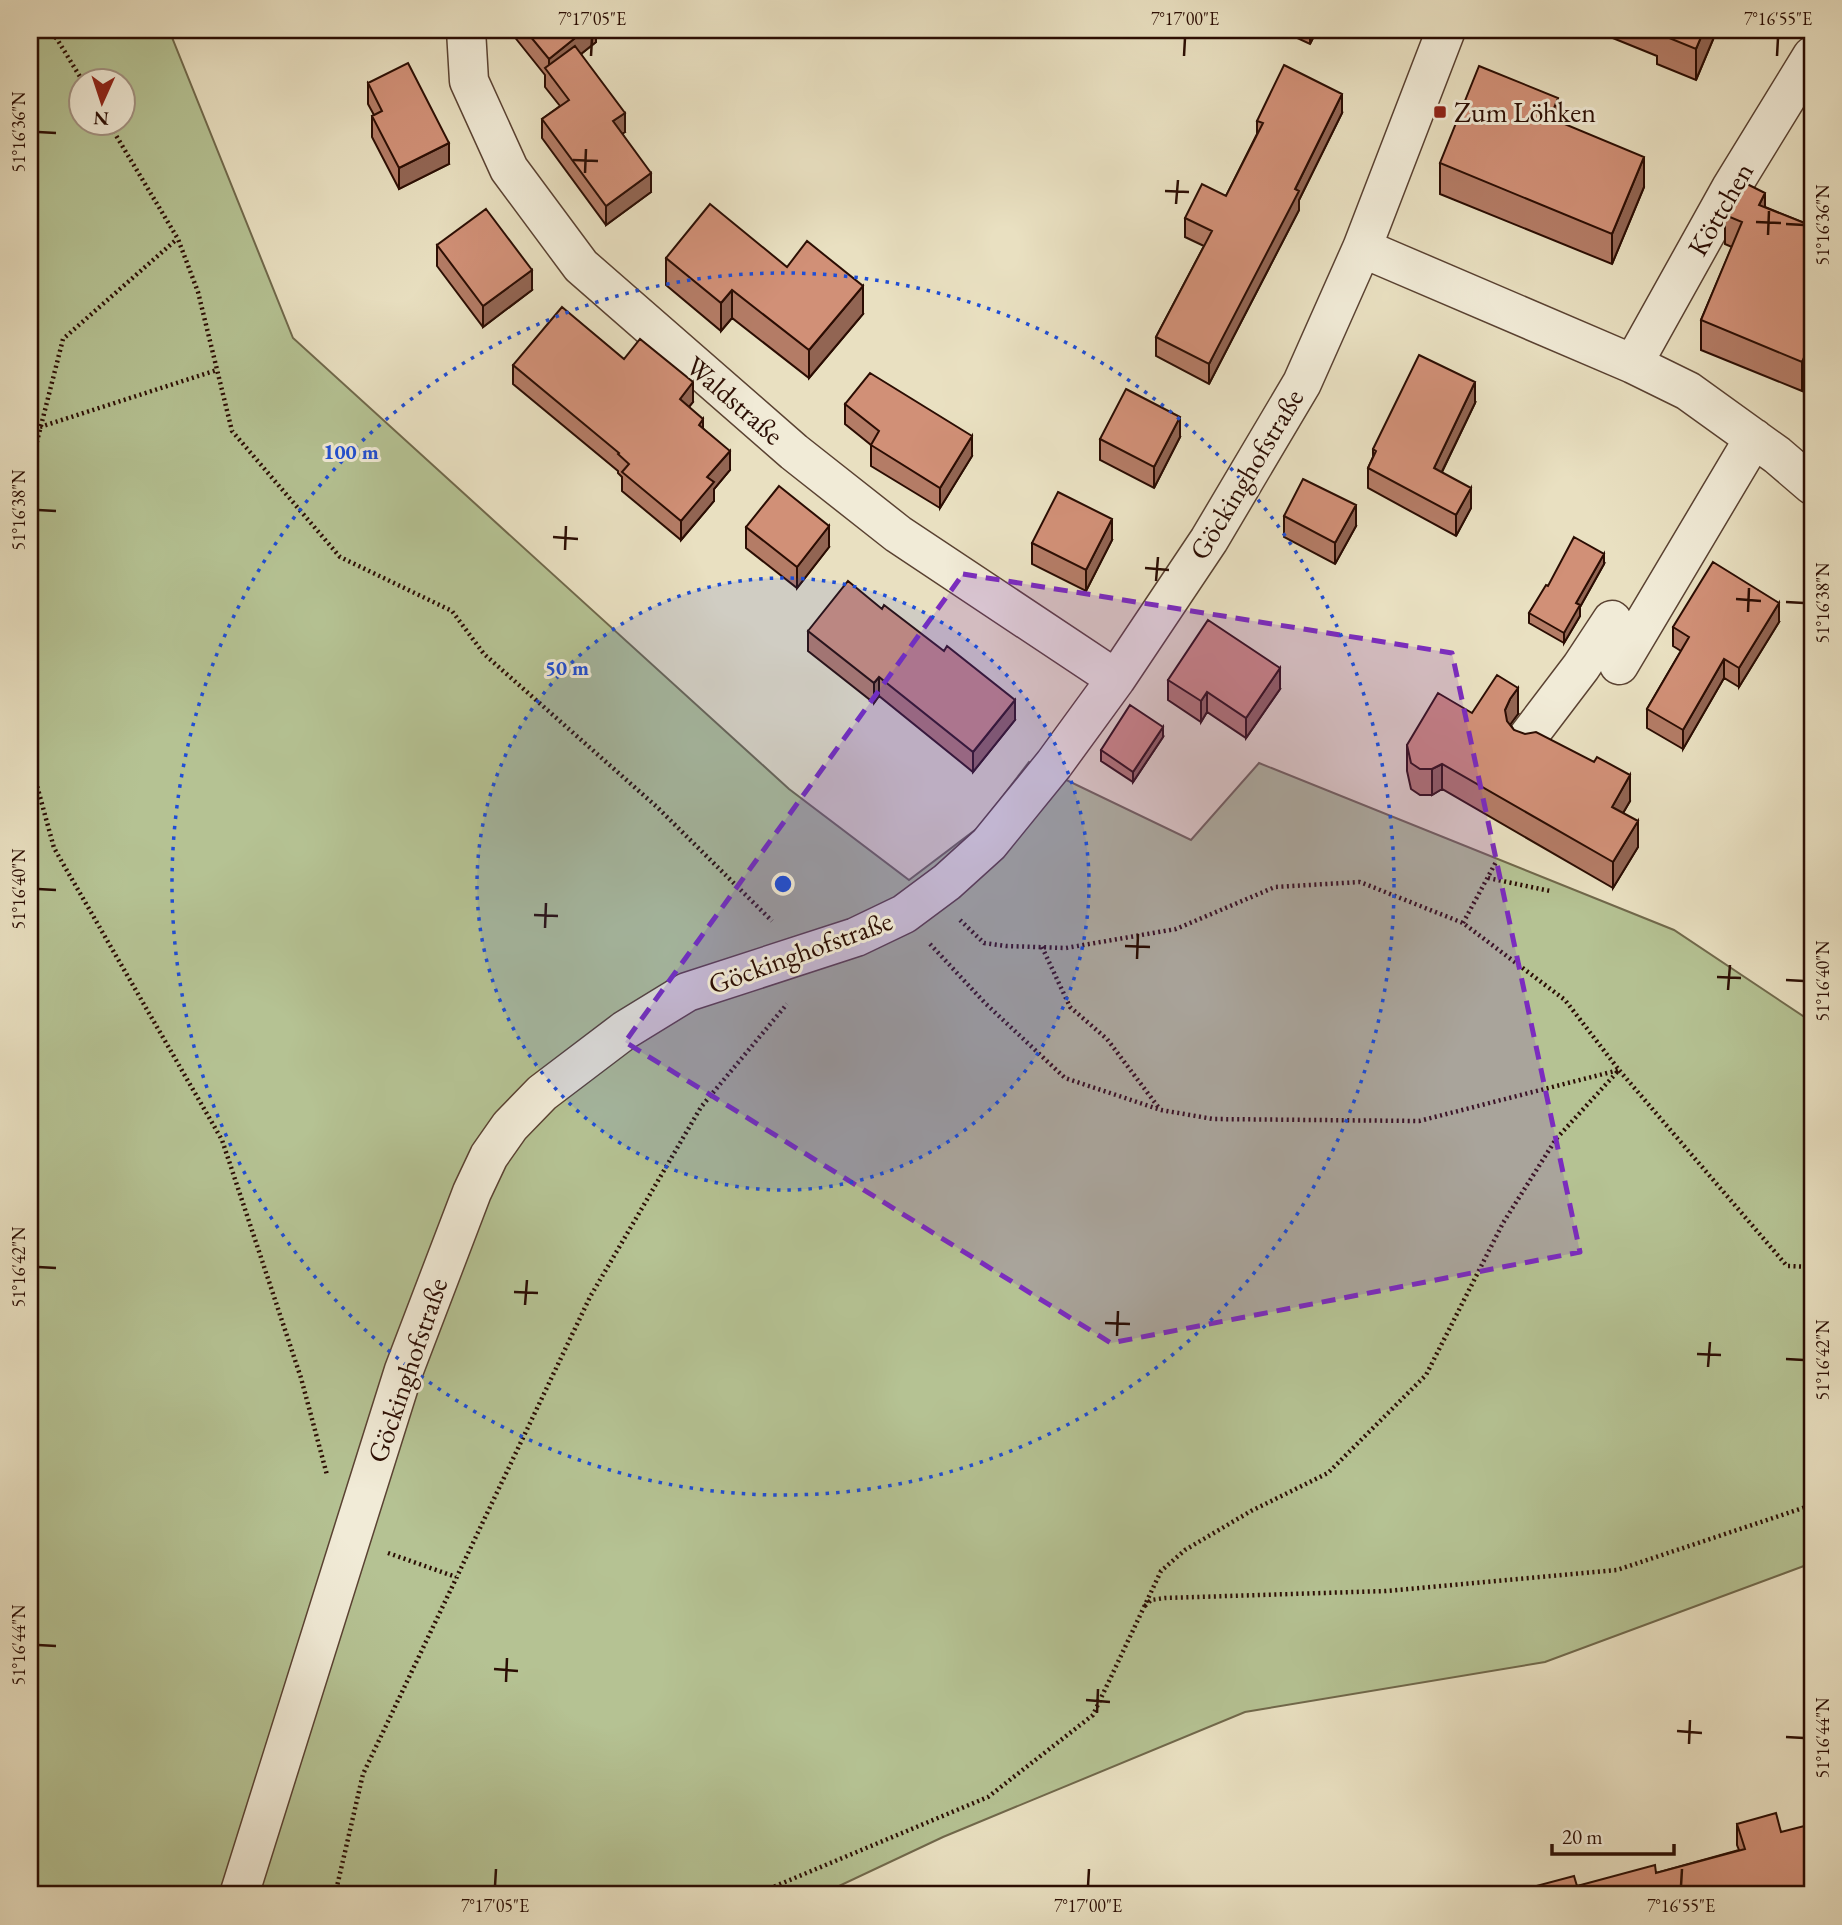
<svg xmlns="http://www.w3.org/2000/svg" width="1842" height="1925" font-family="'EB Garamond',serif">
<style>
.green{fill:#b5c293;stroke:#70684b;stroke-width:2;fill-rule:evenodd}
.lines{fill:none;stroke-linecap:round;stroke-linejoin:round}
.minor-casing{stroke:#5a4232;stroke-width:41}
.path{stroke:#2b0d03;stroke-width:4.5;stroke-dasharray:2 3.5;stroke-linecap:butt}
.minor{stroke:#f1ebd7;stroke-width:38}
.wall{fill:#b47c66;stroke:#2b0d03;stroke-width:2}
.shaded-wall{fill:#926553;stroke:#2b0d03;stroke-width:2}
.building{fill:#d19077;stroke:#2b0d03;stroke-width:2}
.marked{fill:#7b2cbf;fill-opacity:0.2;stroke:#7b2cbf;stroke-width:5;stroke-dasharray:14 9;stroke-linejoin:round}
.ticks{fill:none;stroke:#2b0d03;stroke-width:2.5}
.ring{fill:none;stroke:#1d4ed8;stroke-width:3.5;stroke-dasharray:3.5 7}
.poi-dot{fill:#8f2418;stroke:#f1ebd7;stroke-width:2.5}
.labels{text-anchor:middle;stroke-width:6;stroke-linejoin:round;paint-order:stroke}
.poi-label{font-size:28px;fill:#2b0d03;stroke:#f1ebd7;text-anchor:start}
.street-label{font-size:28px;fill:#2b0d03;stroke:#f1ebd7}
.centre{fill:#1d4ed8;stroke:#f1ebd7;stroke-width:3.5}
.ring-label{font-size:21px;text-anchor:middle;font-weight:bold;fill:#1d4ed8;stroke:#f1ebd7;stroke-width:6;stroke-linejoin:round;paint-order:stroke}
.neatline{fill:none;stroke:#2b0d03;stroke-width:2.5}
.ticks-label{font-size:18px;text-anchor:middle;fill:#2b0d03}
</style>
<rect width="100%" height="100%" fill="#e9e0c1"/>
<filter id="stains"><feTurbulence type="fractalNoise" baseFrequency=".00286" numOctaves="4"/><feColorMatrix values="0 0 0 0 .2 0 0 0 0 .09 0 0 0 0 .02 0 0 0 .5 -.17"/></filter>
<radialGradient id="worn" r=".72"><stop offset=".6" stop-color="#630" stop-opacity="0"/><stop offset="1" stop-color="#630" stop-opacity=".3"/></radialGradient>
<!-- green -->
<path class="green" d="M 30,30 L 169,30 L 293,338 L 789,789 L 909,880 L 979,827 L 1029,762 L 1191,840 L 1259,763 L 1674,930 L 1812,1022 L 1812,1563 L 1545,1662 L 1245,1712 L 943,1837 L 820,1895 L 30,1895 ZM 80,80 L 122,80 L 122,122 L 80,122 Z"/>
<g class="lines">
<!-- minor casing -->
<g class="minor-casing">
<path id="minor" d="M 466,30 L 469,81 L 509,169 L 581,266 L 794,452 L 898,534 L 1116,679
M 1362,248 L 1633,364 L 1688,391 L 1777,455 L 1812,485
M 1633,364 L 1731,188 L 1812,56
M 1619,665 L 1754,438
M 1527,738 L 1581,667 L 1612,620
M 239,1895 L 404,1370 L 472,1192 L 489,1156 L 510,1126 L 542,1093 L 625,1030 L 687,992 L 856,937 L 904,914 L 947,882 L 989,844 L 1054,764 L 1116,679 L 1209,540 L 1302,383 L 1362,248 L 1446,30"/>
</g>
<!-- path -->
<path class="path" d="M 47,30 L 57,39 L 82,80
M 108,122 L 178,239 L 198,292 L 232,431 L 340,557 L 452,611 L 484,654 L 657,807 L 772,921
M 40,427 L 217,370
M 30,469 L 63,339 L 177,239
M 30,760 L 54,848 L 222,1140 L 301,1378 L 327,1475
M 1488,878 L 1550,891
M 1463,923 L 1496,862
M 930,944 L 985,1003 L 1065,1078 L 1161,1110 L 1213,1119 L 1419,1121 L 1619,1070 L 1565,1000 L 1463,923 L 1360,882 L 1275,887 L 1176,929 L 1066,948 L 1006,946 L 984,943 L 960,920
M 1042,947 L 1070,1007 L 1107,1039 L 1159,1108
M 388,1553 L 456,1577
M 1145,1606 L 1151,1600 L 1165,1598 L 1386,1591 L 1617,1570 L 1812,1505
M 335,1895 L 363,1774 L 590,1297 L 701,1107 L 787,1004
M 754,1895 L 988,1797 L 1093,1715 L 1161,1571 L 1185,1550 L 1251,1511 L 1328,1473 L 1426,1375 L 1503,1223 L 1556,1139 L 1619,1070 L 1787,1266 L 1812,1267"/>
<!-- minor -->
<use href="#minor" class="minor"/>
</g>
<!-- wall -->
<path class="wall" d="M 509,30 L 596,30 L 596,42 L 581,54 L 625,132 L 622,133 L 651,192 L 606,225 L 542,138 L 542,119 L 560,106 L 545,87 L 545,75 Z
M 1280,30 L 1317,30 L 1310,44 Z
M 1593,30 L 1717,30 L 1696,80 L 1657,64 L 1657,56 Z
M 368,83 L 449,164 L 399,189 L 372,137 L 372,116 L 374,115 L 368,104 Z
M 1812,86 L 1812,112 L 1809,111 L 1809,91 Z
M 1342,113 L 1299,200 L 1299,210 L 1209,384 L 1156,356 L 1156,337 L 1204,246 L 1185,237 L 1185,218 L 1226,196 L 1257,134 L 1257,121 Z
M 1558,121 L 1644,187 L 1612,264 L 1440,194 L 1440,163 Z
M 1765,207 L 1812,226 L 1802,391 L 1701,350 L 1701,320 L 1732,247 L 1725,244 L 1725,215 Z
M 437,245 L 532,290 L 483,327 L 437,266 Z
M 666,258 L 863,314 L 809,378 L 732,318 L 721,331 L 666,285 Z
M 624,359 L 693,402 L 689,407 L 730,470 L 714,489 L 714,501 L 681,540 L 622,491 L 622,477 L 618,473 L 618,471 L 513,384 L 513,365 Z
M 1475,403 L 1442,472 L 1471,508 L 1456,536 L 1368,488 L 1368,468 L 1373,457 L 1373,449 Z
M 845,404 L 972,456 L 940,508 L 871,466 L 871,445 L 845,424 Z
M 1180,437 L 1154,488 L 1100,460 L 1100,439 Z
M 1284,516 L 1356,526 L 1335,564 L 1284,537 Z
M 746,527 L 829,547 L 797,588 L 746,548 Z
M 1112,540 L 1086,591 L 1032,564 L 1032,543 Z
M 1604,564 L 1580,607 L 1580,616 L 1564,643 L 1529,623 L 1529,613 L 1548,586 Z
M 1779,622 L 1739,687 L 1724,678 L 1683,749 L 1647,728 L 1647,709 L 1681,651 L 1673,646 L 1673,627 Z
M 808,631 L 1015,720 L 973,772 L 879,696 L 874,703 L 808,651 Z
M 1168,680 L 1280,689 L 1246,738 L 1207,712 L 1201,722 L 1168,700 Z
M 1472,713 L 1518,714 L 1510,724 L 1514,730 L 1630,801 L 1623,813 L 1638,847 L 1613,888 L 1442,789 L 1432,795 L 1420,795 L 1411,789 L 1407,771 L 1407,745 Z
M 1163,737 L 1133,782 L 1101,761 L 1101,750 Z
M 1737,1824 L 1781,1832 L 1812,1895 L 1577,1886 L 1656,1873 L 1739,1850 L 1737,1845 Z"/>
<!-- shaded-wall -->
<path class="shaded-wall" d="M 585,30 L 596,30 L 596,42 L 552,77 L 549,72 L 549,59 Z
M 1310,30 L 1317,30 L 1310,44 Z
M 1704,30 L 1717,30 L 1696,80 L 1696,49 Z
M 1342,94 L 1342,113 L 1299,200 L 1299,210 L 1209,384 L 1209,364 Z
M 1558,98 L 1558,129 L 1550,118 Z
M 625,113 L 625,132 L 613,140 L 613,121 Z
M 449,143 L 449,164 L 399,189 L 399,168 Z
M 1644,157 L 1644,187 L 1612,264 L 1612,234 Z
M 651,173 L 651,192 L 606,225 L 606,206 Z
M 1765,193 L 1765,222 L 1759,205 Z
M 532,270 L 532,290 L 483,327 L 483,306 Z
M 863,286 L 863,314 L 809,378 L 809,350 Z
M 732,290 L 732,318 L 721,331 L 721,303 Z
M 1812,340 L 1812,369 L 1802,391 L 1802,362 Z
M 693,382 L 693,402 L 680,418 L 680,399 Z
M 1475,382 L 1475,403 L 1434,488 L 1434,468 Z
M 1180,417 L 1180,437 L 1154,488 L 1154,467 Z
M 703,419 L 703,438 L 699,425 Z
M 972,436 L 972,456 L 940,508 L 940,488 Z
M 730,451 L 730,470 L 714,489 L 714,501 L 681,540 L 681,521 L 707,477 Z
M 1471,488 L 1471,508 L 1456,536 L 1456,515 Z
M 1356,505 L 1356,526 L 1335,564 L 1335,543 Z
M 1112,519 L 1112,540 L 1086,591 L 1086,570 Z
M 829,526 L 829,547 L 797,588 L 797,567 Z
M 1604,554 L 1604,564 L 1580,607 L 1580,616 L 1564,643 L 1564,633 L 1576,603 Z
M 1779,603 L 1779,622 L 1739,687 L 1739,668 Z
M 1724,659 L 1724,678 L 1683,749 L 1683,730 Z
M 1280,668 L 1280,689 L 1246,738 L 1246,718 Z
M 879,677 L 879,696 L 874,703 L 874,683 Z
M 1518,688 L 1518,714 L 1510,725 L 1505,736 L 1505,710 L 1510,699 Z
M 1207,692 L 1207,712 L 1201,722 L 1201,701 Z
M 1015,700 L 1015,720 L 973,772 L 973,752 Z
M 1163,727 L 1163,737 L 1133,782 L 1133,772 Z
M 1442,764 L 1442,789 L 1432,795 L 1432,769 Z
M 1630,775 L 1630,801 L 1612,832 L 1612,807 Z
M 1638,821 L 1638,847 L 1613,888 L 1613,862 Z
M 1812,1884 L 1812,1895 L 1773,1895 Z"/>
<!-- building -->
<path class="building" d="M 525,30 L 585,30 L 549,59 Z
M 1659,30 L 1704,30 L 1696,49 L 1657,33 Z
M 575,46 L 625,113 L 613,121 L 651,173 L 606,206 L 542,119 L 569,100 L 545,68 Z
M 408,63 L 449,143 L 399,168 L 372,116 L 382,111 L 368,83 Z
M 1284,65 L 1342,94 L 1295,189 L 1299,191 L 1209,364 L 1156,337 L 1212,231 L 1185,218 L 1202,184 L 1226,196 L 1263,123 L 1257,121 Z
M 1479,66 L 1558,98 L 1550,118 L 1644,157 L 1612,234 L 1440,163 Z
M 1743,182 L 1765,193 L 1759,205 L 1812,226 L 1812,340 L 1802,362 L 1701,320 L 1742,222 L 1725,215 Z
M 710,204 L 787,267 L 807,241 L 863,286 L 809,350 L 732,290 L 721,303 L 666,258 Z
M 486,209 L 532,270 L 483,306 L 437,245 Z
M 562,307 L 624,359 L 640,339 L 693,382 L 680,399 L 703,419 L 699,425 L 730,451 L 707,477 L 714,482 L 681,521 L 622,472 L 629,464 L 618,454 L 619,453 L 513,365 Z
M 1419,355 L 1475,382 L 1434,468 L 1471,488 L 1456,515 L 1368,468 L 1376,451 L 1373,449 Z
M 870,373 L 972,436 L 940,488 L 871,445 L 879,431 L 845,404 Z
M 1126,389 L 1180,417 L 1154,467 L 1100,439 Z
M 1303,479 L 1356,505 L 1335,543 L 1284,516 Z
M 779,486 L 829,526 L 797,567 L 746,527 Z
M 1058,492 L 1112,519 L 1086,570 L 1032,543 Z
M 1574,537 L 1604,554 L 1576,603 L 1580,605 L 1564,633 L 1529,613 L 1546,585 L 1548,586 Z
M 1713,562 L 1779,603 L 1739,668 L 1724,659 L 1683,730 L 1647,709 L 1689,637 L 1673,627 Z
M 848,581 L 882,609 L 884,605 L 944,651 L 947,646 L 1015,700 L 973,752 L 879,677 L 874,683 L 808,631 Z
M 1208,620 L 1280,668 L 1246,718 L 1207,692 L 1201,701 L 1168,680 Z
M 1497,675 L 1518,688 L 1510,699 L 1505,710 L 1507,721 L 1514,730 L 1525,734 L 1536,732 L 1594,762 L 1597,757 L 1630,775 L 1612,807 L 1638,821 L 1613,862 L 1442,764 L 1432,769 L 1420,769 L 1411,763 L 1407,745 L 1438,693 L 1472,713 Z
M 1130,705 L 1163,727 L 1133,772 L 1101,750 Z
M 1776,1813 L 1781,1832 L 1812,1824 L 1812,1884 L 1773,1895 L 1502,1895 L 1574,1876 L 1577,1886 L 1655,1865 L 1656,1873 L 1745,1849 L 1737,1824 Z"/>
<!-- marked area -->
<path class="marked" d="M 963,574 L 1452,653 L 1580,1252 L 1111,1343 L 625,1042 Z"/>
<!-- ticks -->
<path class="ticks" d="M 591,56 L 592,38M 1184,56 L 1185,38M 1777,56 L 1778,38M 38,132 L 56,133M 573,160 L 598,161M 585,173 L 586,149M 1165,191 L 1189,192M 1176,204 L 1178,180M 1756,222 L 1781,223M 1786,224 L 1804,225M 1768,235 L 1769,211M 38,510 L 56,511M 553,537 L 578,539M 565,550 L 566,526M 1145,568 L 1169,570M 1156,581 L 1158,557M 1736,599 L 1761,601M 1786,602 L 1804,603M 1748,612 L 1749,588M 38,889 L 56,890M 534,915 L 558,916M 545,928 L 546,903M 1125,946 L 1150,947M 1137,959 L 1138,934M 1717,977 L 1741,978M 1786,980 L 1804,981M 1728,990 L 1730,965M 38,1267 L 56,1268M 514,1292 L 538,1293M 525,1305 L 527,1280M 1105,1323 L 1130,1324M 1117,1336 L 1118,1311M 1697,1354 L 1721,1355M 1786,1359 L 1804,1360M 1708,1367 L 1710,1342M 38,1645 L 56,1646M 494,1669 L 518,1671M 506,1682 L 507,1658M 1086,1700 L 1110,1702M 1097,1713 L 1098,1689M 1677,1731 L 1702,1733M 1786,1737 L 1804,1738M 1689,1744 L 1690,1720M 495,1886 L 496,1869M 1088,1886 L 1089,1869M 1681,1886 L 1682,1869"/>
<!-- distance rings -->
<circle cx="783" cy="884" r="306" fill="#1d4ed8" fill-opacity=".12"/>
<g class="ring">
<circle cx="783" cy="884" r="306"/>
<circle cx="783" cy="884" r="611"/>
</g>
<!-- markers -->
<rect class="poi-dot" x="1433" y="105" width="14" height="14" rx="3.5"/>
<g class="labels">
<!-- poi labels -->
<g class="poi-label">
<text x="1454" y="122">Zum Löhken</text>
</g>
<!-- street labels -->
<g class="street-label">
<text transform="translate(1720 209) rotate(-60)" y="10">Köttchen</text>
<text transform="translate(735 400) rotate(41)" y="10">Waldstraße</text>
<text transform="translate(1246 474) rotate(-59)" y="10">Göckinghofstraße</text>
<text transform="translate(800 952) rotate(-20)" y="10">Göckinghofstraße</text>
<text transform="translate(407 1370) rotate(-71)" y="10">Göckinghofstraße</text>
</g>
</g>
<circle cx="783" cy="884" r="10" class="centre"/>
<g class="ring-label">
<text x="351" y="459">100 m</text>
<text x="567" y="675">50 m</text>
</g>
<!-- margin -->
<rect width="1842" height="1925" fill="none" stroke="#e9e0c1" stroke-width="77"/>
<!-- north arrow -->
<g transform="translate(102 102) rotate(183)"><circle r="33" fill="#f1ebd7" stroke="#a29282" stroke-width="2"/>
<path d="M0-5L12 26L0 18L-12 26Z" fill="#8f2418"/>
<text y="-10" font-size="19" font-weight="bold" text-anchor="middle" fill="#2b0d03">N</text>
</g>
<!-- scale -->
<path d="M1552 1844v10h122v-10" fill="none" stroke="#2b0d03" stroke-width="3.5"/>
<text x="1562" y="1844" font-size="21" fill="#2b0d03" stroke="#f1ebd7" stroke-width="5" paint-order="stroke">20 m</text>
<rect x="38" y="38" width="1766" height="1848" class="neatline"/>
<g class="ticks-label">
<text x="592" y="25">7°17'05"E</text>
<text x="1185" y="25">7°17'00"E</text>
<text x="1778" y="25">7°16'55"E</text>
<text transform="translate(19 132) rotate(-90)" y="6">51°16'36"N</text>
<text transform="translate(1823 225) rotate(-90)" y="6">51°16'36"N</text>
<text transform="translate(19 510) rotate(-90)" y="6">51°16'38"N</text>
<text transform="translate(1823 603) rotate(-90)" y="6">51°16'38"N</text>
<text transform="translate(19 889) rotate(-90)" y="6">51°16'40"N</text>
<text transform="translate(1823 981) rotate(-90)" y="6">51°16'40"N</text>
<text transform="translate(19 1267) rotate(-90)" y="6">51°16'42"N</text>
<text transform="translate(1823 1360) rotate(-90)" y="6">51°16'42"N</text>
<text transform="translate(19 1645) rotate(-90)" y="6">51°16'44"N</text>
<text transform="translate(1823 1738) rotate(-90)" y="6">51°16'44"N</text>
<text x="495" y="1912">7°17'05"E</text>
<text x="1088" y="1912">7°17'00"E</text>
<text x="1681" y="1912">7°16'55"E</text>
</g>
<rect width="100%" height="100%" filter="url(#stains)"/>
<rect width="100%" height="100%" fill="url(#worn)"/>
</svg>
